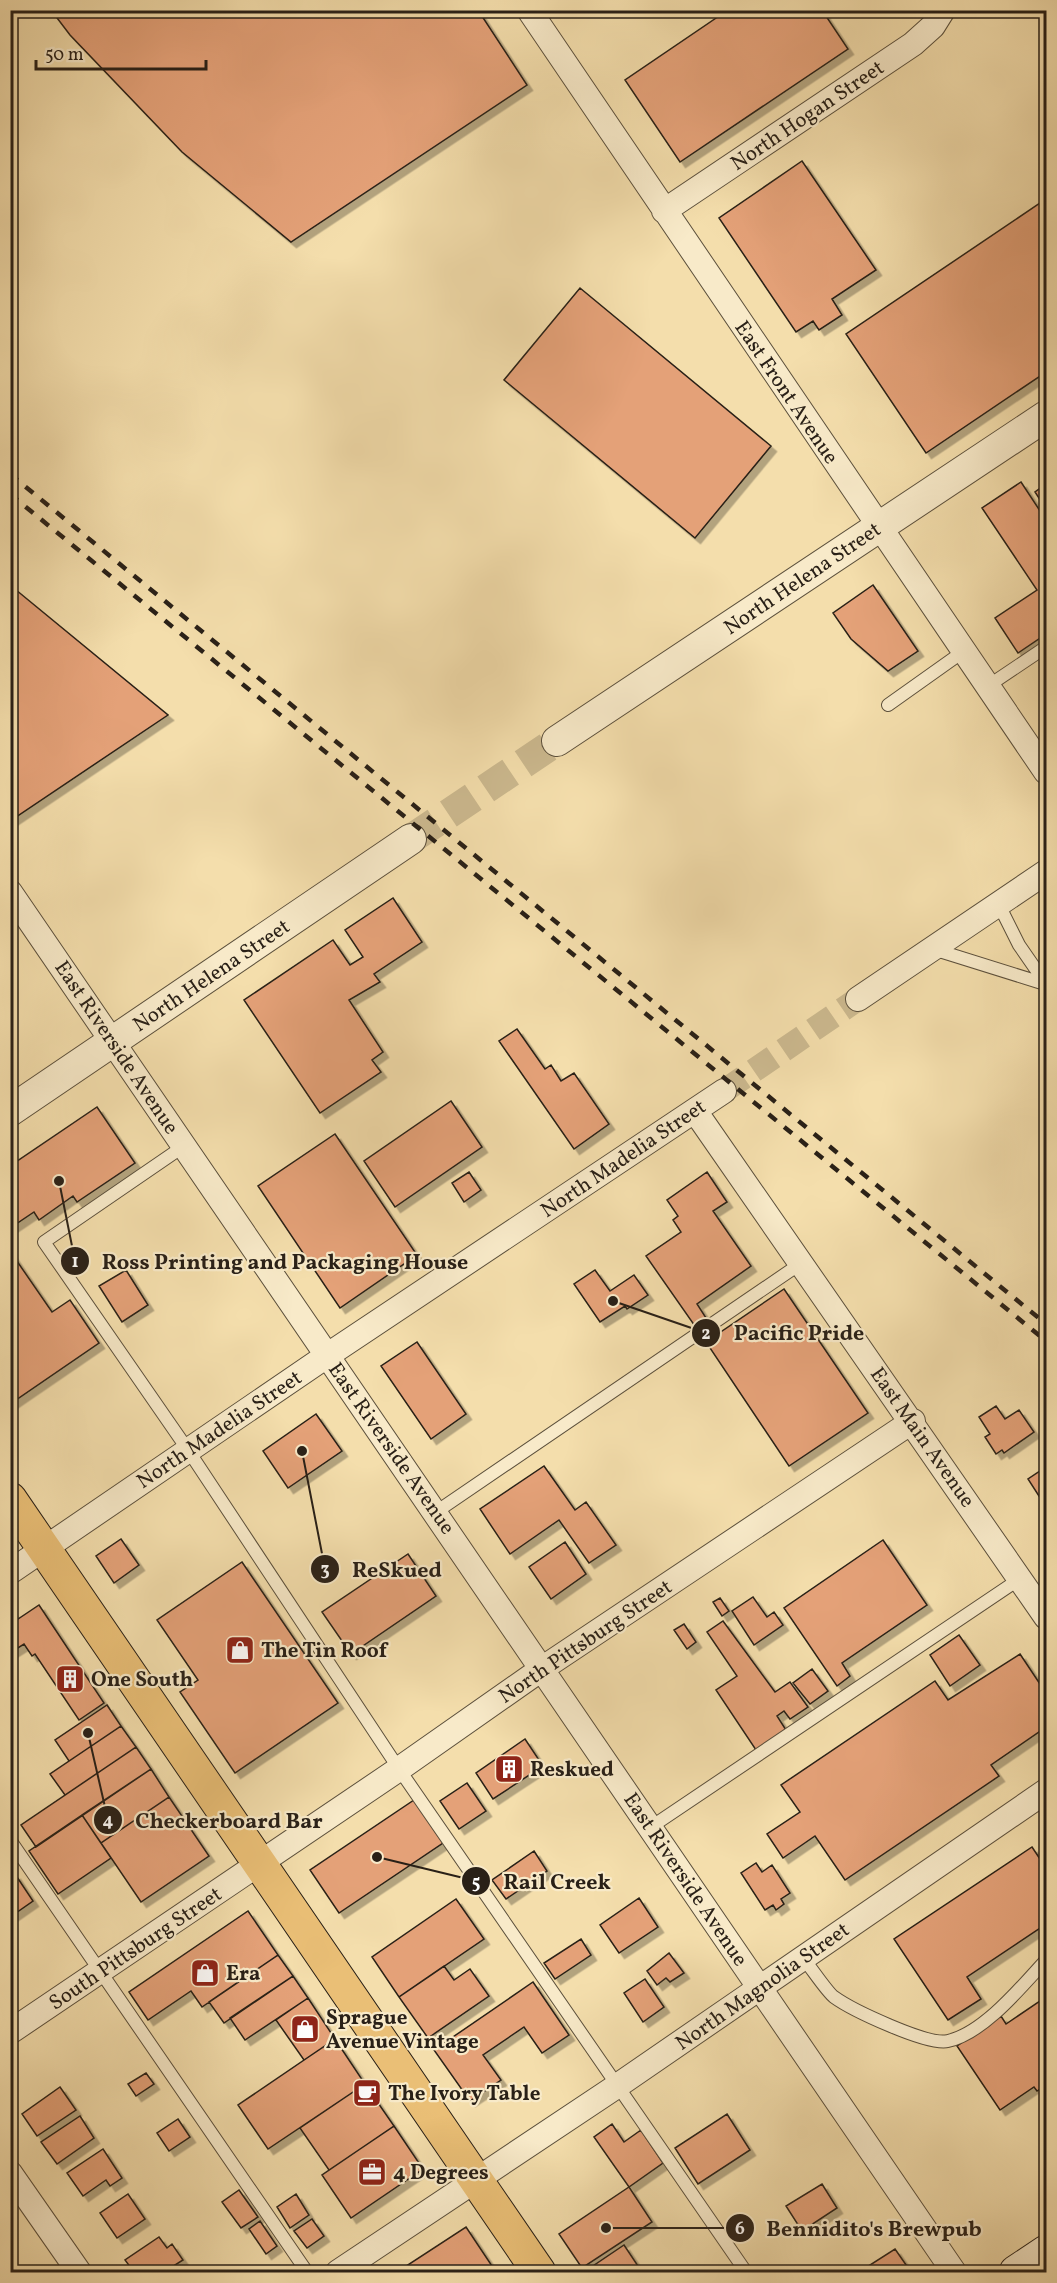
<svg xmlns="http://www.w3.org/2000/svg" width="1057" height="2283" font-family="Vollkorn,serif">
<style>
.building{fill:#e4a178;stroke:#292017;stroke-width:1.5;filter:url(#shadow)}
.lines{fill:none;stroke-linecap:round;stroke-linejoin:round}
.minor-tunnel{stroke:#cbb88e;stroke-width:24;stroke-dasharray:24 12;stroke-linecap:butt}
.tertiary-tunnel{stroke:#cbb88e;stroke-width:30;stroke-dasharray:30 15;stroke-linecap:butt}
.service-casing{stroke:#5c503c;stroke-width:14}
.minor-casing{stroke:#5c503c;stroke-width:26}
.tertiary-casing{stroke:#5c503c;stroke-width:32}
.secondary-casing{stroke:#292017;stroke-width:35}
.primary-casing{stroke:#292017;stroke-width:35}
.service{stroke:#f8eac9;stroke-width:12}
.minor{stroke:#f8eac9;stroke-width:24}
.tertiary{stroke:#f8eac9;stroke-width:30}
.secondary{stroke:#f8eac9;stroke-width:33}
.primary{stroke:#eabf76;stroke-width:33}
.rail{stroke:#292017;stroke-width:4.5;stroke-dasharray:10 10;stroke-linecap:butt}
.labels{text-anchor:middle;stroke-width:4.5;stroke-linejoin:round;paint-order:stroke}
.street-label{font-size:21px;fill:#292017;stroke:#f8eac9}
.poi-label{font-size:21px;font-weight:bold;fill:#292017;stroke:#f8eac9;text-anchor:start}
.leader{fill:none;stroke:#292017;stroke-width:2}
.callout-dot{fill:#292017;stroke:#f8eac9;stroke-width:2}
.mark-label{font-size:18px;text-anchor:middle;font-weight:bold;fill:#fff}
.callout-label{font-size:22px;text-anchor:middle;font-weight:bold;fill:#292017;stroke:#f8eac9;stroke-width:4.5;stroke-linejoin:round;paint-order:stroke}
</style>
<defs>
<filter id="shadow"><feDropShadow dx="5.5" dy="5.5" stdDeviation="0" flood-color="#0004"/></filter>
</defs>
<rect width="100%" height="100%" fill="#f4deac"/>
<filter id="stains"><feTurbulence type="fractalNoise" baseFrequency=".00333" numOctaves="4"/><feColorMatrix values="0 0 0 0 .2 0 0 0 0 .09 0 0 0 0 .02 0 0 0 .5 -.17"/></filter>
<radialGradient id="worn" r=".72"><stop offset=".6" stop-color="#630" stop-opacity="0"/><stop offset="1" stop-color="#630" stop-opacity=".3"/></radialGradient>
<!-- building -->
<path class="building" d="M 51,10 L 478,10 L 527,85 L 291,242 L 182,152 L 70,35 Z
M 728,10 L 822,10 L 848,49 L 680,162 L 625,80 Z
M 802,161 L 876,270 L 832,299 L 842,315 L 819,330 L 813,321 L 796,332 L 719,218 Z
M 1046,199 L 1046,372 L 926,453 L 846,334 Z
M 580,288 L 771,446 L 695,538 L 504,380 Z
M 1021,482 L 1046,520 L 1046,634 L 1018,653 L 995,618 L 1037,590 L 982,508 Z
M 1046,484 L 1046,509 L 1035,492 Z
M 10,585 L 168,715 L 10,821 Z
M 873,585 L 918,651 L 888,671 L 851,639 L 833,613 Z
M 393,898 L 422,942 L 374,974 L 380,982 L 349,1000 L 383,1052 L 372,1060 L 381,1072 L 320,1113 L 244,1000 L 333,940 L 350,965 L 363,957 L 345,930 Z
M 517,1029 L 545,1069 L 551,1065 L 561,1081 L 574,1073 L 609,1124 L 574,1149 L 499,1041 Z
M 451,1101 L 482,1147 L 395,1207 L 364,1161 Z
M 97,1107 L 135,1163 L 77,1202 L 73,1196 L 39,1220 L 34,1212 L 10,1228 L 10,1166 Z
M 335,1134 L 417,1255 L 340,1308 L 258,1186 Z
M 469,1172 L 481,1190 L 464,1202 L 452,1183 Z
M 707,1172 L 727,1202 L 713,1211 L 751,1266 L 697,1304 L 708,1321 L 697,1329 L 646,1256 L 681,1232 L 673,1220 L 678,1216 L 667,1200 Z
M 10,1251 L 52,1312 L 70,1300 L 99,1343 L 10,1404 Z
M 126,1270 L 148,1305 L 122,1322 L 99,1286 Z
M 595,1270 L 610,1291 L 634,1275 L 648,1295 L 627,1309 L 625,1306 L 600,1322 L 574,1284 Z
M 784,1289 L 868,1413 L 789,1466 L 706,1342 Z
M 417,1342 L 466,1414 L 431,1439 L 381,1366 Z
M 996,1406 L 1005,1419 L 1019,1410 L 1034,1432 L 1004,1453 L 1002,1450 L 996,1454 L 985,1437 L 990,1434 L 979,1417 Z
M 316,1414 L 342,1451 L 288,1488 L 263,1451 Z
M 544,1466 L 575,1510 L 586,1502 L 616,1545 L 589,1563 L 559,1520 L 510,1554 L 480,1509 Z
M 1046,1467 L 1046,1507 L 1028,1479 Z
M 121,1539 L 139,1565 L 114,1583 L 96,1556 Z
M 883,1540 L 927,1605 L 842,1663 L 850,1676 L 837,1686 L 784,1608 Z
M 565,1542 L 586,1574 L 551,1599 L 529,1567 Z
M 408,1554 L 436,1596 L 351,1654 L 322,1612 Z
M 242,1562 L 338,1703 L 235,1773 L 180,1692 L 198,1680 L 157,1620 Z
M 753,1597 L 767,1617 L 774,1612 L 783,1625 L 754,1645 L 732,1611 Z
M 720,1598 L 729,1611 L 722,1616 L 713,1602 Z
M 39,1605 L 104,1703 L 79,1720 L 35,1654 L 32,1656 L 24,1644 L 10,1653 L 10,1612 L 12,1611 L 18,1619 Z
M 723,1621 L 775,1692 L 790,1682 L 808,1707 L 790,1719 L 784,1711 L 777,1716 L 786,1730 L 756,1750 L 716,1690 L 737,1676 L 707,1632 Z
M 684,1624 L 696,1642 L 687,1649 L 674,1630 Z
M 959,1635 L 980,1665 L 950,1686 L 930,1655 Z
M 1020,1654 L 1046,1693 L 1046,1727 L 991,1765 L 999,1776 L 845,1880 L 815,1836 L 783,1858 L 767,1834 L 800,1812 L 781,1785 L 935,1681 L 948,1700 Z
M 812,1669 L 828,1691 L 810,1704 L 793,1683 Z
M 107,1705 L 121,1726 L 69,1761 L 55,1740 Z
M 121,1726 L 136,1747 L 65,1795 L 50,1774 Z
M 525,1739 L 543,1766 L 493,1799 L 476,1773 Z
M 136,1747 L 151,1769 L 36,1847 L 21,1825 Z
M 151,1769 L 169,1797 L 101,1843 L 82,1815 Z
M 467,1783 L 486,1811 L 459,1829 L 440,1801 Z
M 169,1797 L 209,1856 L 141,1902 L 101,1843 Z
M 414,1800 L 443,1843 L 339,1913 L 310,1870 Z
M 82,1815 L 111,1858 L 58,1894 L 29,1851 Z
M 1032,1847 L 1046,1868 L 1046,1924 L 967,1977 L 981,1999 L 948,2020 L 894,1939 Z
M 534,1851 L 547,1871 L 506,1899 L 492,1880 Z
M 756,1863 L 762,1872 L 772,1865 L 790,1893 L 781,1899 L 784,1904 L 776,1910 L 773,1905 L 765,1910 L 741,1873 Z
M 15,1874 L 33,1901 L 13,1915 L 10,1911 L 10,1877 Z
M 639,1898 L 658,1927 L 619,1953 L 600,1925 Z
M 456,1899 L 484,1939 L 399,1997 L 372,1957 Z
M 248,1911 L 278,1955 L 202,2007 L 191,1991 L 148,2020 L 129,1992 Z
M 581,1939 L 591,1955 L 555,1979 L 544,1963 Z
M 669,1953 L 684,1973 L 670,1982 L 666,1978 L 657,1985 L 647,1971 Z
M 278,1955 L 293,1976 L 224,2023 L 209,2002 Z
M 444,1966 L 454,1980 L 470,1969 L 489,1996 L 428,2038 L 399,1997 Z
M 293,1976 L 308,1998 L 245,2040 L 230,2018 Z
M 645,1979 L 664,2007 L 643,2022 L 624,1993 Z
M 533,1982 L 569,2035 L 542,2053 L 524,2027 L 483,2055 L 501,2080 L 470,2101 L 434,2050 Z
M 1046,1997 L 1046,2085 L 1037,2091 L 1034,2087 L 1000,2110 L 957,2046 L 1001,2016 L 1006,2024 Z
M 308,1998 L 335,2039 L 304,2060 L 276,2020 Z
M 335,2039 L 365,2084 L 268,2149 L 238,2105 Z
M 146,2073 L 154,2084 L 136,2096 L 128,2084 Z
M 365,2084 L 394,2126 L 329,2170 L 300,2128 Z
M 60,2087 L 76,2110 L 37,2136 L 22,2114 Z
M 727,2114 L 750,2150 L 698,2184 L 675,2148 Z
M 80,2116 L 94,2138 L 57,2164 L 41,2142 Z
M 178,2119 L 190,2137 L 169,2151 L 157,2133 Z
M 612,2124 L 624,2142 L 641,2130 L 663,2163 L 629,2187 L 594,2137 Z
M 394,2126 L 423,2169 L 351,2218 L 322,2175 Z
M 103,2149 L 122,2178 L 110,2186 L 106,2180 L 83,2196 L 67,2173 Z
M 822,2184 L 837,2208 L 802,2231 L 786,2206 Z
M 629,2187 L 652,2222 L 582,2268 L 559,2234 Z
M 239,2190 L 258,2217 L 241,2228 L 222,2202 Z
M 128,2194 L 145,2219 L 117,2238 L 100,2213 Z
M 296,2194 L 309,2215 L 290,2228 L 277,2207 Z
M 312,2219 L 324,2236 L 307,2248 L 294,2231 Z
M 260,2221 L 277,2246 L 266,2254 L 249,2229 Z
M 466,2227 L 494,2269 L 489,2272 L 397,2272 Z
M 159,2237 L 167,2248 L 172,2244 L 183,2260 L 164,2272 L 134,2272 L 125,2260 Z
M 624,2245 L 642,2272 L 588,2272 L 587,2270 Z
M 895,2249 L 911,2272 L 859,2272 Z"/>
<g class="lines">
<!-- minor-tunnel -->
<path class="minor-tunnel" d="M 724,1091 L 858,999"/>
<!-- tertiary-tunnel -->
<path class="tertiary-tunnel" d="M 411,839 L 557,741"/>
<!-- service casing -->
<g class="service-casing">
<path id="service" d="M 988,686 L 1046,647
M 888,705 L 964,651
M 998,903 L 1019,945 L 1046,984
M 933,949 L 1045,984
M 184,1146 L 44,1242 L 188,1450 L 399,1769 L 746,2272
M 436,1512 L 800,1264
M 651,1827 L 1021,1578
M 10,1840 L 307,2272
M 803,1958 C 810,1966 827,1992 834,1997 C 852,2010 928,2046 948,2041 C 984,2033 1022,1986 1046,1960"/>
</g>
<!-- minor casing -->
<g class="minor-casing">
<path id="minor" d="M 529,10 L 1046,772
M 664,211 L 913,44 L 933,26 L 943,10
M 10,892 L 954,2272
M 858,999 L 1046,872
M 695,1111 L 1046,1617
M 10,1572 L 328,1355 L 724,1091
M 10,2032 L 399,1769 L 543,1668 L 913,1421
M 10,2173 L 79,2272
M 338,2272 L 617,2086 L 1046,1791"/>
</g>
<!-- tertiary casing -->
<g class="tertiary-casing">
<path id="tertiary" d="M 557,741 L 1046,416
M 10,1111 L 411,839"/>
</g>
<!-- secondary casing -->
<g class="secondary-casing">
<path id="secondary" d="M 1016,2272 L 1046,2252"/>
</g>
<!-- primary casing -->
<g class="primary-casing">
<path id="primary" d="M 10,1499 L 539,2272"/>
</g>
<!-- service -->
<use href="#service" class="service"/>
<!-- minor -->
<use href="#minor" class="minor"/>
<!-- tertiary -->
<use href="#tertiary" class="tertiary"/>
<!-- secondary -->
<use href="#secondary" class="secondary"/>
<!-- primary -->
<use href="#primary" class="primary"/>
<!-- rail -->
<path class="rail" d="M 10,474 L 1046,1324
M 10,494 L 1046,1341"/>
</g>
<!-- icons -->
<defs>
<g id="shop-square" transform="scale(1.5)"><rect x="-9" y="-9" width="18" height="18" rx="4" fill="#8f2418" stroke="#f8eac9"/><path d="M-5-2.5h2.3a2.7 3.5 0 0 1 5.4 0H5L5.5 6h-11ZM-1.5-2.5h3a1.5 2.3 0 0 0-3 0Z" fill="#fff"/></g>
<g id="building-square" transform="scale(1.5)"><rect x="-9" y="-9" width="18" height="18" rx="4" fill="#8f2418" stroke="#f8eac9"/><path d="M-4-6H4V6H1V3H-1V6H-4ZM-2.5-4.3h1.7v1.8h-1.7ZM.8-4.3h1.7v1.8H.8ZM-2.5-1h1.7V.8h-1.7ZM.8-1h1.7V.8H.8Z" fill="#fff"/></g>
<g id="cafe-square" transform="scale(1.5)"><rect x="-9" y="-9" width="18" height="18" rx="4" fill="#8f2418" stroke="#f8eac9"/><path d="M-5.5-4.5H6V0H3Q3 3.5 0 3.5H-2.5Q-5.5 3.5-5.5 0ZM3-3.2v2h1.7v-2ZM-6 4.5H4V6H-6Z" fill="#fff"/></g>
<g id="office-square" transform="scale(1.5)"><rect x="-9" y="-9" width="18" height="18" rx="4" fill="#8f2418" stroke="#f8eac9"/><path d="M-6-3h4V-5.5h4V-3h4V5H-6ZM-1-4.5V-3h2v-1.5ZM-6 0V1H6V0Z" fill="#fff"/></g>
</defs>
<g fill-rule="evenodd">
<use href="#shop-square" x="240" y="1650"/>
<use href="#building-square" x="70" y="1679"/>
<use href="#building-square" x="509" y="1769"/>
<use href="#shop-square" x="205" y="1973"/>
<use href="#shop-square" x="305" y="2029"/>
<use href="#cafe-square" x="367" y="2093"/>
<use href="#office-square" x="372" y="2172"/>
</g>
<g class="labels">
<!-- street labels -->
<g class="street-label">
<text transform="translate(807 115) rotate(-34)" y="7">North Hogan Street</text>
<text transform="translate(787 392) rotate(56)" y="7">East Front Avenue</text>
<text transform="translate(802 578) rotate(-34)" y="7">North Helena Street</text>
<text transform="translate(211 975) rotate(-34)" y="7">North Helena Street</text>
<text transform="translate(117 1047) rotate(56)" y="7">East Riverside Avenue</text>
<text transform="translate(623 1158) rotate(-34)" y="7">North Madelia Street</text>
<text transform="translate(219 1429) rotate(-34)" y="7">North Madelia Street</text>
<text transform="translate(923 1437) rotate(55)" y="7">East Main Avenue</text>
<text transform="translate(392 1448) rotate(55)" y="7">East Riverside Avenue</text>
<text transform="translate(585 1641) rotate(-34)" y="7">North Pittsburg Street</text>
<text transform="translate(686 1879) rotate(56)" y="7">East Riverside Avenue</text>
<text transform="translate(135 1948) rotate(-34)" y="7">South Pittsburg Street</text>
<text transform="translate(762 1986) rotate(-35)" y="7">North Magnolia Street</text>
</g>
<!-- poi labels -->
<g class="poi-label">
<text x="261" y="1657">The Tin Roof</text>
<text x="91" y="1686">One South</text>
<text x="530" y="1776">Reskued</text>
<text x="226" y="1980">Era</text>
<text x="326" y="2024">Sprague<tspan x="326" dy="24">Avenue Vintage</tspan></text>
<text x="388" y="2100">The Ivory Table</text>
<text x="393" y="2179">4 Degrees</text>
</g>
</g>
<!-- callouts -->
<path class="leader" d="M59 1181L75 1261M613 1301L706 1333M302 1451L325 1569M88 1733L108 1820M377 1857L476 1881M606 2228L740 2228"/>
<g class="callout-dot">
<circle cx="59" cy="1181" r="6"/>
<circle cx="613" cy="1301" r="6"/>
<circle cx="302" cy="1451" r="6"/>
<circle cx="88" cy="1733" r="6"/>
<circle cx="377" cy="1857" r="6"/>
<circle cx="606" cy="2228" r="6"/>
<circle cx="75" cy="1261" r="15"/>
<circle cx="706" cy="1333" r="15"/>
<circle cx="325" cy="1569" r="15"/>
<circle cx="108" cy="1820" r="15"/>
<circle cx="476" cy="1881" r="15"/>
<circle cx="740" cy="2228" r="15"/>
</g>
<g class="mark-label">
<text x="75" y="1267">1</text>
<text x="706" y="1339">2</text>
<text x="325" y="1575">3</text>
<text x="108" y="1826">4</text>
<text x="476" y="1888">5</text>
<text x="740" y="2234">6</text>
</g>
<g class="callout-label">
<text x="285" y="1269">Ross Printing and Packaging House</text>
<text x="799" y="1340">Pacific Pride</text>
<text x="397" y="1577">ReSkued</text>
<text x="229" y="1828">Checkerboard Bar</text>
<text x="557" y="1889">Rail Creek</text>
<text x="874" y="2236">Bennidito's Brewpub</text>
</g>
<!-- margin -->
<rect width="1057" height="2283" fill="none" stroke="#f4deac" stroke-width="36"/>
<rect x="12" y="12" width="1033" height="2259" fill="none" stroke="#292017" stroke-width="3"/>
<rect x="18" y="18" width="1021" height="2247" fill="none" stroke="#292017" stroke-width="1.5"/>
<!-- scale -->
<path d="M36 60v9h170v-9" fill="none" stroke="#292017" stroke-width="3"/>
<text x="45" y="60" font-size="18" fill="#292017" stroke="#f8eac9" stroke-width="4.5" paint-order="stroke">50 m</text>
<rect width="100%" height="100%" filter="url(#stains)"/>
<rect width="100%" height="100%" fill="url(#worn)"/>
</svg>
